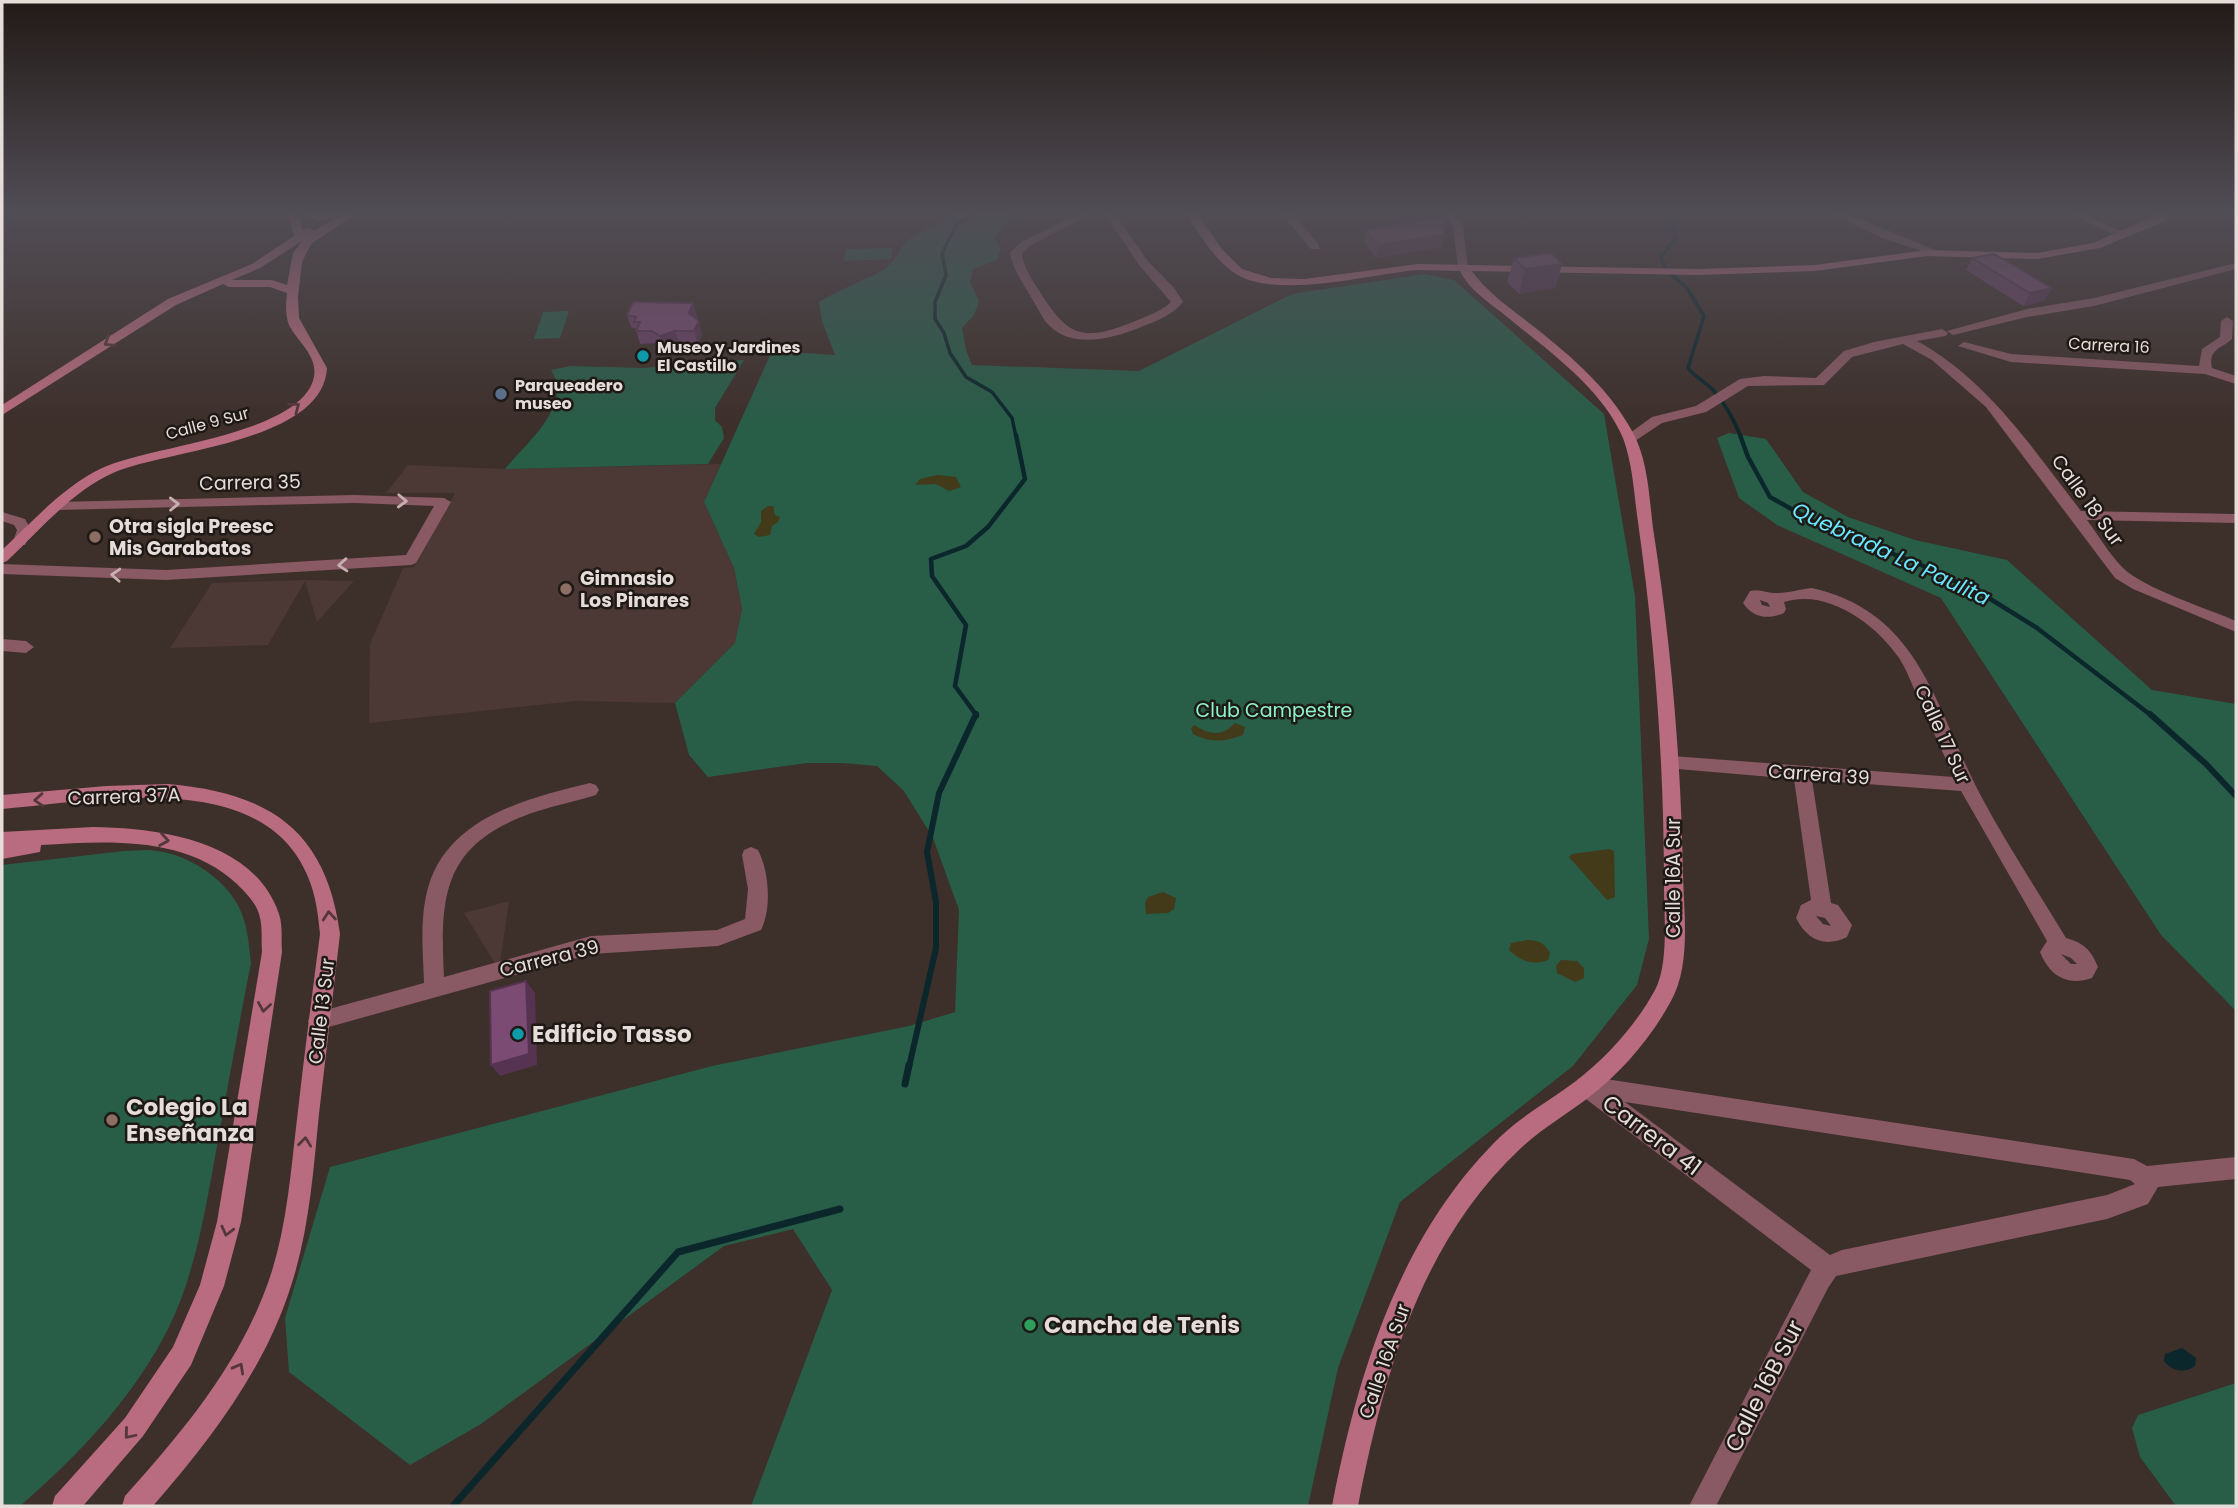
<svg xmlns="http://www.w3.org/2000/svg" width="2238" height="1508" font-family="Poppins,sans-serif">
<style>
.education{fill:#4c3834}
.green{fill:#285d48}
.sand{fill:#433a1a}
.water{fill:#0b272c}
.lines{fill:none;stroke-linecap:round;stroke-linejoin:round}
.stream-far3{stroke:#0b272c;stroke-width:3.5}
.stream-far2{stroke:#0b272c;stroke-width:4.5}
.stream-far1{stroke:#0b272c;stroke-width:6}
.stream{stroke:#0b272c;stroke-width:7}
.street{fill:#895964;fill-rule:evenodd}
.secondary{fill:#b96c7f;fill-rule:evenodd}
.wall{fill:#6a4064}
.shaded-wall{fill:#563451}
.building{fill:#7b4b74;stroke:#563451;stroke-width:2}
.oneway{stroke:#55363b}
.oneway2{stroke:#c5afb0}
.culture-dot{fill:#0f9aa8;stroke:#1f1916;stroke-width:2.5}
.service-dot{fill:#5c6f8a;stroke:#1f1916;stroke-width:2.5}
.education-dot{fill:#8d6e63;stroke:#1f1916;stroke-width:2.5}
.leisure-dot{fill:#2e9e5b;stroke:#1f1916;stroke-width:2.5}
.labels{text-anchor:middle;stroke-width:5;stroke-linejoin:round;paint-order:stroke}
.far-street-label{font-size:16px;fill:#e6ddd9;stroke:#1f1916}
.far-poi-label{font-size:16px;font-weight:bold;fill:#e6ddd9;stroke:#1f1916;text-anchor:start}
.street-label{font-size:19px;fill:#e6ddd9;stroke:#1f1916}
.poi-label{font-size:19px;font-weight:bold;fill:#e6ddd9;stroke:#1f1916;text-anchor:start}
.park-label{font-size:19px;fill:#8bf3c7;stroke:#1f1916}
.water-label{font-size:21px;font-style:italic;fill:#68e7ff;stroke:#1f1916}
.near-poi-label{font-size:23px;font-weight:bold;fill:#e6ddd9;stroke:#1f1916;text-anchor:start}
.near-street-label{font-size:23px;fill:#e6ddd9;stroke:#1f1916}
</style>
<rect width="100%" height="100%" fill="#3d2f2a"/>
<!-- education -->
<path class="education" d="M 721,464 L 704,502 L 734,568 L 742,609 L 735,643 L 675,703 L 575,701 L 369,723 L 370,644 L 403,568 L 414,567 L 455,493 L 386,493 L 408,465 L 505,469 Z
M 306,580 L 354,581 L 317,622 L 305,581 L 268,645 L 170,648 L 212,583 Z
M 509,901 L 499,970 L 464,913 Z"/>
<!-- green -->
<path class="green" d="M 954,214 L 1013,214 L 994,239 L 1001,249 L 997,260 L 973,269 L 970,282 L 979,301 L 974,315 L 962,328 L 966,350 L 972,365 L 1139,371 L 1292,294 L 1425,274 L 1454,280 L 1604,414 L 1635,596 L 1649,939 L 1637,985 L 1573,1066 L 1400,1202 L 1338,1368 L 1308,1506 L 751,1506 L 832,1290 L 793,1229 L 724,1246 L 481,1424 L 410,1465 L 289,1372 L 285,1318 L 330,1167 L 712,1066 L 909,1026 L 955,1012 L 959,910 L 933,838 L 904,791 L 877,766 L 842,763 L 807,763 L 708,777 L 689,755 L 675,703 L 735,643 L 742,609 L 734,568 L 704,502 L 772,351 L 835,355 L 822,321 L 819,302 C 839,289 862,282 883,270 C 897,261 898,248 911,238 C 924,229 940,224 954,214 Z
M 893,248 L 891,259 L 844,261 L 846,249 Z
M 569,311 L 560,338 L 534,339 L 543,312 Z
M 744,360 L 715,408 L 715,420 L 722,427 L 724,438 L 708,464 L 505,469 C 526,443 574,405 551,370 L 571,366 L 642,368 Z
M 1729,433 L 1766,439 L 1803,492 L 1848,517 L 1915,540 L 2007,560 L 2152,690 L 2236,704 L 2236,1011 L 2161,935 L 1941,598 L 1777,525 L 1739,498 L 1717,438 Z
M 124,851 C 135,851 146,849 157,851 C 191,855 230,882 242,914 C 248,930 249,946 251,963 C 239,1024 228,1085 217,1146 C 206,1206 196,1272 169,1327 C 135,1396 78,1456 20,1506 L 2,1506 L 2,865 Z
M 2236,1383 L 2236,1506 L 2176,1506 L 2140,1457 L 2132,1428 L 2138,1415 Z"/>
<!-- sand -->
<path class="sand" d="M 937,475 L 956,477 L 961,487 L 949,491 L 936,484 L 915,485 L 920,479 Z
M 768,506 L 773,506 L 775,515 L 780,517 L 778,522 L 772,526 L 770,535 L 759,537 L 754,534 L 761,522 L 761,511 Z
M 1235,723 L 1245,727 L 1243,735 C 1224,742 1211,743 1193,734 L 1191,728 L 1194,725 C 1210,735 1222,737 1235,723 Z
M 1609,849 L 1614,851 L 1615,897 L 1607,900 L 1569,857 L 1572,854 Z
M 1163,892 L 1176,898 L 1174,909 L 1168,913 L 1146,914 L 1145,903 L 1148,897 Z
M 1527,940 C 1539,940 1544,943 1550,953 L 1548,960 C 1532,966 1521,961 1509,950 L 1511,943 Z
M 1561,960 L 1577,961 L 1584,968 L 1584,978 L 1575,982 L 1557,973 L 1556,966 Z"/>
<!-- water -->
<path class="water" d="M 2182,1348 L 2196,1358 L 2195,1366 C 2185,1374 2171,1371 2164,1361 L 2165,1354 Z"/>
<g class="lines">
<!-- stream-far3 -->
<path class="stream-far3" d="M 975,214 L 957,224 L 942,253 L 946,275 L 935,302 L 935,319 L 944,333 L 950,353 L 966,377 L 992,392 L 1012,418 L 1016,437
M 1669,214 L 1676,239 L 1661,256 L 1665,269 L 1687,288 L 1704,316 L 1688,368 C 1696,378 1706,382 1714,391 C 1726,405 1734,420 1741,437"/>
<!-- stream-far2 -->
<path class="stream-far2" d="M 1740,435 L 1748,457 L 1770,497 L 1827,529 L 1917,563 L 1984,595 L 2037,628 L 2152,716
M 977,716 L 955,686 L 966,625 L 932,576 L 931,559 L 966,546 L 988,527 L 1025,479 L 1016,435"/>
<!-- stream-far1 -->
<path class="stream-far1" d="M 2150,714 L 2206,764 L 2236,796
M 909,1067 L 936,948 L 936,902 L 927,852 L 939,793 L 976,714"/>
<!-- stream -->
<path class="stream" d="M 905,1084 L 909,1065
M 453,1506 L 678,1252 L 840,1209"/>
<!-- street -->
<path class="street" d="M 1078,214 L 1092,214 L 1029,246 L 1022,254 C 1024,268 1032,280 1040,292 C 1068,337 1083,342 1133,322 C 1145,317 1162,311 1171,302 L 1139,265 L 1105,214 L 1115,214 L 1147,260 L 1175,289 L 1183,302 C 1173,315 1156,321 1141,327 C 1111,339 1069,351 1045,321 C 1040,313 1036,305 1031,297 C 1023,283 1013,270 1010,253 L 1021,242 Z
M 1282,214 L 1293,214 L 1319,245 L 1319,249 L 1311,249 Z
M 1446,214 L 1456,214 L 1463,226 L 1468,268 L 1458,266 L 1453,226 Z
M 1833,214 L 1847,214 L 1943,253 L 1937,256 L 1882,238 Z
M 2070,214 L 2084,214 L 2129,235 L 2119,237 Z
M 2236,263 L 2236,269 L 2094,306 L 2027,317 L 1953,335 L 1947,331 L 2027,309 L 2094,298 Z
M 2227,317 L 2233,321 L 2232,339 C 2221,349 2208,349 2212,368 L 2236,376 L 2236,384 L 2205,374 L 2011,362 L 1958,346 L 1964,342 L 2011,354 L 2199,366 L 2202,349 L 2220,337 L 2221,321 Z
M 1942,329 L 1948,333 L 1946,336 L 1917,341 C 1988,380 2032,448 2081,511 L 2236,514 L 2236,523 L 2087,520 C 2099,536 2109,554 2123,568 C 2145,589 2206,608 2236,621 L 2236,632 L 2133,589 L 2115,578 L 1986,407 L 1932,360 L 1903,344 L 1852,357 L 1824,385 L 1748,386 L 1706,412 L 1662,423 L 1635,441 L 1625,441 L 1623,438 L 1652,417 L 1696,406 L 1740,379 L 1764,376 L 1816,378 L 1844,351 L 1874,342 Z
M 355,495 L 444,498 L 451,502 L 416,563 L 411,565 L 166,580 L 2,574 L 2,564 L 166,570 L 406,555 L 434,506 L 355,503 L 57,510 L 50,506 L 57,502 Z
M 2,512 L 25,519 L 31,530 L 25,545 L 15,545 L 13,542 L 17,530 L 14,525 L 2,521 Z
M 1812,588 C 1922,613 1935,709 1981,796 C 2007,845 2038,891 2066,938 C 2084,943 2091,950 2098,967 L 2092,978 C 2067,987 2049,975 2040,952 L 2047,941 L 1961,791 L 1812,780 L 1831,903 L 1838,905 L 1852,925 L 1847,937 C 1825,948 1807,940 1796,918 L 1801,905 L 1811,900 L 1794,779 L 1666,768 L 1663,763 L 1666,758 L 1672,756 L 1954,777 C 1942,751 1930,724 1918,698 C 1912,685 1907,670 1899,658 C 1876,624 1827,588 1784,602 L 1786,609 L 1784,613 C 1768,620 1753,618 1743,603 L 1750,591 C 1760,588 1768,594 1778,593 C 1789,593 1800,589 1812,588 ZM 1760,600 L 1768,603 L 1770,607 L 1762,605 ZM 1816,916 L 1825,918 L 1831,926 L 1823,924 ZM 2061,954 L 2071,958 L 2077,964 L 2071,964 Z
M 2,639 L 26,641 L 34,647 L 26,653 L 2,651 Z
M 590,783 L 596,785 L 599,790 L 596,795 C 574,802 551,806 529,814 C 443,846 440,895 444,977 L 591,936 L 717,930 L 745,919 L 748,889 L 742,855 L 744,850 L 751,847 L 758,850 C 769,871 772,908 761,930 L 718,946 L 591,954 L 318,1030 L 311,1028 L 308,1021 L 311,1014 L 424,983 C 423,954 420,924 426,896 C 442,819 524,799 590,783 Z
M 1586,1076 L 2134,1159 L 2147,1166 L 2236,1157 L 2236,1179 L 2158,1187 L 2148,1204 L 2107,1219 L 1836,1276 L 1828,1288 L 1716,1506 L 1689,1506 L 1811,1270 L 1578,1093 L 1575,1086 L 1578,1079 ZM 1625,1102 L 2130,1180 L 2135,1184 L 2107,1195 L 1842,1250 L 1830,1255 Z"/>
<!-- secondary -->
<path class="secondary" d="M 288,214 L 298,214 L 303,230 L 309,228 L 314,231 L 336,218 L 318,220 L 301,214 L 337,214 L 337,218 L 343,214 L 356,214 L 311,244 L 302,262 L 298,297 L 299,318 L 327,368 C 323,443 165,450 113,473 C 71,492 40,530 7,561 L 2,563 L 2,550 C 33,521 62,488 100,469 C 148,445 301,436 314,377 C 318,356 297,341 289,325 C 285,315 286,303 287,293 L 270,287 L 229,287 L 223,284 L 176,305 L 2,415 L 2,405 L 168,299 L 252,264 L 294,236 ZM 302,241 L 293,253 L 287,285 L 272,280 L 232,280 L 260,268 Z
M 1186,214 L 1197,214 L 1222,249 L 1242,269 L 1271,278 L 1304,279 L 1418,264 L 1698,269 L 1815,265 L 1927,250 L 2037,253 L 2093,243 L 2159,214 L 2171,214 L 2163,222 L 2100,248 L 2037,259 L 1927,256 L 1815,271 L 1698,275 L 1472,271 C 1485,290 1506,305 1524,319 C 1565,351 1607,385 1632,431 C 1648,459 1649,496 1653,528 C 1671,643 1681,759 1683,875 C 1684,915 1691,965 1671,1001 C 1651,1038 1621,1073 1588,1098 C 1565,1115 1540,1130 1520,1149 C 1420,1243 1383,1377 1358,1506 L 1332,1506 C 1358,1372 1400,1234 1501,1136 C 1523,1115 1551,1100 1576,1081 C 1606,1058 1636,1025 1655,990 C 1669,964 1664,914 1664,885 C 1664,763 1655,643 1638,522 C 1634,495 1633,465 1623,438 C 1601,387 1547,350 1506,316 C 1490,303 1469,290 1460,271 C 1446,271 1432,270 1417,270 C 1370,274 1273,301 1233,272 C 1213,258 1199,233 1186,214 Z
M 2230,214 L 2236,214 L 2236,218 Z
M 168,784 C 269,793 326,829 340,934 C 333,994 326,1054 319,1114 C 313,1174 309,1234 289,1292 C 262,1373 208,1443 153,1506 L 122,1506 L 125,1496 C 179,1436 233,1372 263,1296 C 286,1240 290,1178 297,1119 C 304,1057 312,995 320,934 C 318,914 316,896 308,877 C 263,766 93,802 2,809 L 2,795 L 106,786 Z
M 93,827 C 158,828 254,840 279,914 C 283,926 281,939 282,952 L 241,1222 L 224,1286 L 191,1365 L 143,1436 L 83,1506 L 52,1506 L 55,1496 L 125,1418 L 173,1347 L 200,1285 L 217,1222 L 262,952 C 261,940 263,926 259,914 C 256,903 246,893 237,884 C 185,835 107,841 41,845 L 40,852 L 2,859 L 2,832 Z"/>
</g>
<!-- wall -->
<path class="wall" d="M 1366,230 L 1445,235 L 1442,247 L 1376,258 L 1364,242 Z
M 1514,258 L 1562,264 L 1555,288 L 1519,294 L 1507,282 Z
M 1972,258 L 2052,288 L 2044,301 L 2023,306 L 1966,270 Z
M 627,315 L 697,316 L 696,319 L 702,334 L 698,344 L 679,344 L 664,349 L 656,343 L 640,344 L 636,329 L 631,327 Z"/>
<!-- shaded-wall -->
<path class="shaded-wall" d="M 1445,235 L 1442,247 L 1376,258 L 1378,245 Z
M 1562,264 L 1555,288 L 1519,294 L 1525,269 Z
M 2052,288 L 2044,301 L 2023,306 L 2030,293 Z
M 693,303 L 697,316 L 693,325 L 689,313 Z
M 699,321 L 702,334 L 698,344 L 694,331 Z
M 675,331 L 679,344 L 664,349 L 660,336 Z
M 526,981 L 535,993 L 537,1065 L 500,1076 L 491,1065 Z"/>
<!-- building -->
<path class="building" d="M 1443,218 L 1445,235 L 1378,245 L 1366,230 Z
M 1551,253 L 1562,264 L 1525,269 L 1514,258 Z
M 1994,254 L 2052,288 L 2030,293 L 1972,258 Z
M 633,302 L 693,303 L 689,313 L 699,321 L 694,331 L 675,331 L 660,336 L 652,331 L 636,331 L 640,322 L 634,322 L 636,317 L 627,315 Z
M 526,981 L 529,1054 L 491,1065 L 490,991 Z"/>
<!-- one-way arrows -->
<defs><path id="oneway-chevron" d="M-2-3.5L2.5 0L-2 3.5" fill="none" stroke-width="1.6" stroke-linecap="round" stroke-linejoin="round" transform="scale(1.75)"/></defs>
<g class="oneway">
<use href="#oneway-chevron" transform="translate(109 342) rotate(148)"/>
<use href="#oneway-chevron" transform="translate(295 407) rotate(-37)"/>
<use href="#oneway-chevron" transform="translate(39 800) rotate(176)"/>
<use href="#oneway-chevron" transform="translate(164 840) rotate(9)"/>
<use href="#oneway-chevron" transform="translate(329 916) rotate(-95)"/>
<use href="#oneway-chevron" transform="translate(264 1007) rotate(99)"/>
<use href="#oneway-chevron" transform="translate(305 1142) rotate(-84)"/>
<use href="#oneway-chevron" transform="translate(227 1231) rotate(104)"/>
<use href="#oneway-chevron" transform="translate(239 1368) rotate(-61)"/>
<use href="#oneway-chevron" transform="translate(129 1434) rotate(130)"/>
</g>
<g class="oneway2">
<use href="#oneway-chevron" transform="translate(402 501) rotate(2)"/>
<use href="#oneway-chevron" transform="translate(174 504) rotate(-1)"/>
<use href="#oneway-chevron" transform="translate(343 565) rotate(176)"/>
<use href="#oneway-chevron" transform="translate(116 575) rotate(-177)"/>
</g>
<!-- sky -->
<linearGradient id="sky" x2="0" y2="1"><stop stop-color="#221a17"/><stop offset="0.5" stop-color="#514d55"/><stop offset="1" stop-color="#514d55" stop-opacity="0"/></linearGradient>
<rect width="2238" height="425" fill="url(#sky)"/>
<!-- markers -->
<g class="culture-dot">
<circle cx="643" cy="356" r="7"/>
<circle cx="518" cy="1034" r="7"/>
</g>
<circle class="service-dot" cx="501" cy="394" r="7"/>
<g class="education-dot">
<circle cx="95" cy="537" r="7"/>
<circle cx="566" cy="589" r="7"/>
<circle cx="112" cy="1120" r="7"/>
</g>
<circle class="leisure-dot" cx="1030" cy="1325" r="7"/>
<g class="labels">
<!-- far-street labels -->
<g class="far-street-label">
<text transform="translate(2109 345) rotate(3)" y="6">Carrera 16</text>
<text transform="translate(207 423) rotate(-15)" y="6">Calle 9 Sur</text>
</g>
<!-- far-poi labels -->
<g class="far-poi-label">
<text x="657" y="353">Museo y Jardines<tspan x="657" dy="18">El Castillo</tspan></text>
<text x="515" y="391">Parqueadero<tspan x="515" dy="18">museo</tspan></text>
</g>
<!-- street labels -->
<g class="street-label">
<text transform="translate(250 482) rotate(-1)" y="7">Carrera 35</text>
<text transform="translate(2088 500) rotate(54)" y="7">Calle 18 Sur</text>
<text transform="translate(1943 734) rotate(65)" y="7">Calle 17 Sur</text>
<text transform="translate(1819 774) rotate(4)" y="7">Carrera 39</text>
<text transform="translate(124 796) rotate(-2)" y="7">Carrera 37A</text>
<text transform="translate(1673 878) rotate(-90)" y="7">Calle 16A Sur</text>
<text transform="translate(549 958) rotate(-14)" y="7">Carrera 39</text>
<text transform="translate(321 1011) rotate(-83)" y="7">Calle 13 Sur</text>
<text transform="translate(1384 1361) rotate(-71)" y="7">Calle 16A Sur</text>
</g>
<!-- poi labels -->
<g class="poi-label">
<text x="109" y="533">Otra sigla Preesc<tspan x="109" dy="22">Mis Garabatos</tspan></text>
<text x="580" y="585">Gimnasio<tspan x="580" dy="22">Los Pinares</tspan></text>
</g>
<!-- park labels -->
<g class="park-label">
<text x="1274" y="717">Club Campestre</text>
</g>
<!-- water labels -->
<g class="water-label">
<text transform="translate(1891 554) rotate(25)" y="7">Quebrada La Paulita</text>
</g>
<!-- near-poi labels -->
<g class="near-poi-label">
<text x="532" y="1042">Edificio Tasso</text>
<text x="126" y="1115">Colegio La<tspan x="126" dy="26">Enseñanza</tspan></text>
<text x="1044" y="1333">Cancha de Tenis</text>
</g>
<!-- near-street labels -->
<g class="near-street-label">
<text transform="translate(1652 1135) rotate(37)" y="8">Carrera 41</text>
<text transform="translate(1764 1386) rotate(-63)" y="8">Calle 16B Sur</text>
</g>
</g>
<!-- border -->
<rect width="2238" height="1508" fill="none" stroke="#e6ddd9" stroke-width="7"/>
</svg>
